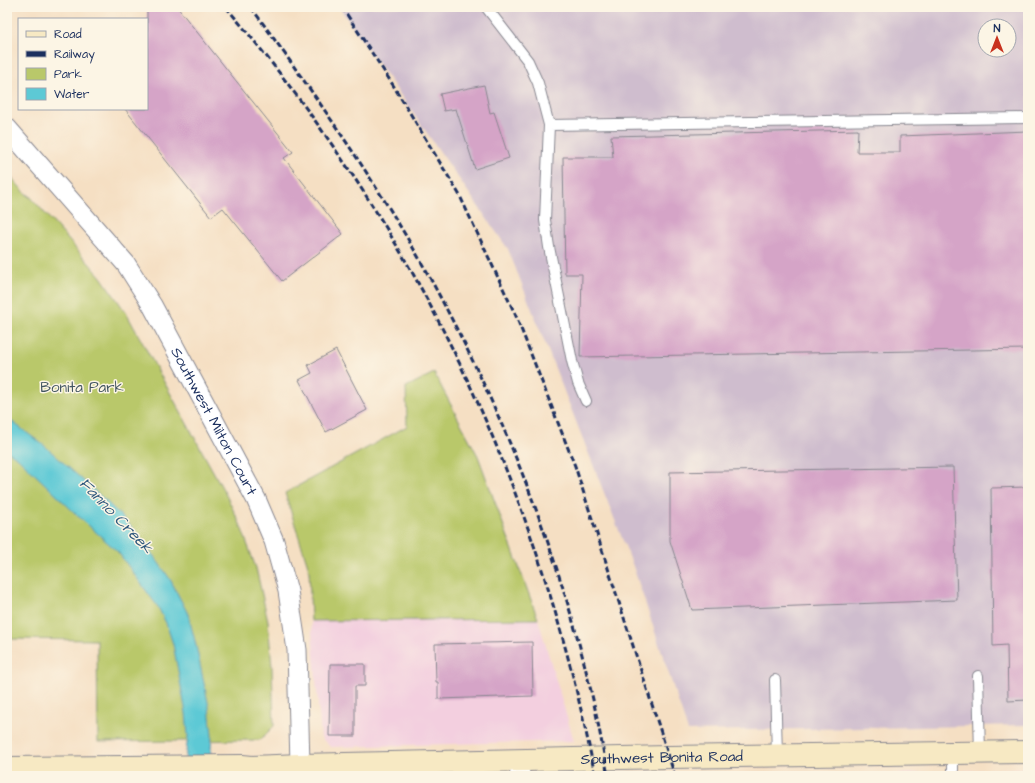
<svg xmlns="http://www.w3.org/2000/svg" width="1035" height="783" font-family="'Architects Daughter',sans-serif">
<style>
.built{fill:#f3cfdf}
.industrial{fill:#cfbdce;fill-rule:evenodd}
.green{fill:#b9c86a;stroke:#6a7c64}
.water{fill:#5dc9d5;stroke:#3c7c9a}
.building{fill:#d5a4c7}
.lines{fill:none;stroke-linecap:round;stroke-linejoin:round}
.service-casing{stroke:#888790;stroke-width:12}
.minor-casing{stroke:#888790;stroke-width:21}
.secondary-casing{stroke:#888790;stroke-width:24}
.service{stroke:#fff;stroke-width:10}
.minor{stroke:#fff;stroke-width:19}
.secondary{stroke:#f7e9c3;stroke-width:22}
.rail{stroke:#1b2f5e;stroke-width:3;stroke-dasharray:6 3;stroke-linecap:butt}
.labels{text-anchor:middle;stroke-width:3;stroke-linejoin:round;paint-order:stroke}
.park-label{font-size:15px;fill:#425561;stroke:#fcf5e5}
.street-label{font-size:15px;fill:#1b2f5e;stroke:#fcf5e5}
.water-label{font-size:16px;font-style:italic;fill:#2c567c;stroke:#fcf5e5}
</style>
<rect width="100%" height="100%" fill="#fcf5e5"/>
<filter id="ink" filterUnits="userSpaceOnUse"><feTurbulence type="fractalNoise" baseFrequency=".025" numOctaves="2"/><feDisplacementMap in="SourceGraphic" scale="8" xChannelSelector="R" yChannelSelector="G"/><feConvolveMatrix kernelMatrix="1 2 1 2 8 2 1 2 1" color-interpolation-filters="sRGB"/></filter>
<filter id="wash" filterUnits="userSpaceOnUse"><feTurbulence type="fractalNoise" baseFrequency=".012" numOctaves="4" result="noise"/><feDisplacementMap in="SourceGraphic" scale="16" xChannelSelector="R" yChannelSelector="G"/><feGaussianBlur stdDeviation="0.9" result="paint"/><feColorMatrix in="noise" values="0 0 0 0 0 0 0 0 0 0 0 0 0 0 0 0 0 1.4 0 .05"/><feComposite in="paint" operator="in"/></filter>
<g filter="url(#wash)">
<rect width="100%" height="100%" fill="#f5dfc3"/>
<!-- built -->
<path class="built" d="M 538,619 L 574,741 L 331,747 L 321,738 L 311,621 Z
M 1028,768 L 1028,776 L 857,776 Z"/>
<!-- industrial -->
<path class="industrial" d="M 339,7 L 1028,7 L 1028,725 L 688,731 L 633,566 L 508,249 ZM 985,26 L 1009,26 L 1009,50 L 985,50 Z"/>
<!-- green -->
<path class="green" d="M 7,173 L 30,198 L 28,194 L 101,277 L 125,311 L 135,329 L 225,493 L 240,524 L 256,568 L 268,621 L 272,667 L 274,726 L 260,740 L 98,742 L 97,640 L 7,639 Z
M 434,373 L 478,456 L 538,619 L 311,621 L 309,569 L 285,493 L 407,426 L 406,387 Z"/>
<!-- water -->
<path class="water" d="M 7,418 L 46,447 L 106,501 L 132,527 L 144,542 L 170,579 L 188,614 L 195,641 L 209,707 L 212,735 L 209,776 L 183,776 L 188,736 L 186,713 L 173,644 L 166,623 L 158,607 L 118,552 L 77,515 L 18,458 L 7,451 Z"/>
<g id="blocks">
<!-- building -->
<path class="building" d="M 147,7 L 177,7 L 293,152 L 284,158 L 343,234 L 282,281 L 223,208 L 211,217 L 125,109 L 147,109 Z
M 484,85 L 490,113 L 494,112 L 509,158 L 475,169 L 456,109 L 444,111 L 440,94 Z
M 858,130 L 857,152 L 900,152 L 900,136 L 1028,131 L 1028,349 L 580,357 L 582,274 L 565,274 L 563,157 L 613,157 L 611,136 Z
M 336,350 L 367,410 L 326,432 L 299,380 L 312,373 L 308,365 Z
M 953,467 L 957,600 L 692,610 L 670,541 L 670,472 Z
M 1028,487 L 1028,700 L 1008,701 L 1007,645 L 993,646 L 991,488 Z
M 532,642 L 533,696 L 438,699 L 438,682 L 436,682 L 435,644 Z
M 330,664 L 365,664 L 365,686 L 355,686 L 355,736 L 329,736 Z"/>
</g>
</g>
<g filter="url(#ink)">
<use href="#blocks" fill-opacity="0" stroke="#888790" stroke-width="1"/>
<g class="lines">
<!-- service casing -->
<g class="service-casing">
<path id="service" d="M 486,7 L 528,61 L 538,83 L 549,125 L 1028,118
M 549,125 L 545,220 L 549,247 L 572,361 L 578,383 L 586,401
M 978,676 L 980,753
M 775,680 L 777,756
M 953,754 L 953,776"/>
</g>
<!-- minor casing -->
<g class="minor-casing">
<g id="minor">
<path id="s1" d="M 7,128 L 126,264 L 152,305 L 256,499 L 274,541 L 288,591 L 297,650 L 300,765"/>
<path d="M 519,760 L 520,776"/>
</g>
</g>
<!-- secondary casing -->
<g class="secondary-casing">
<g id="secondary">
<path id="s2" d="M 7,768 L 242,766 L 252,767 L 300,765 L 669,757 L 1028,752"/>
</g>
</g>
<!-- service -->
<use href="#service" class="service"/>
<!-- minor -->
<use href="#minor" class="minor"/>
<!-- secondary -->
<use href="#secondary" class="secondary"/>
<!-- rail -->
<path class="rail" d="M 226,7 C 294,87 356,174 408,265 C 498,423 561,598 595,776
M 251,7 C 304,80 357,154 403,231 C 425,267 444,304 463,341 C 517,450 561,565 589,683 C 597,714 602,745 608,776
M 342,7 L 393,85 L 459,194 L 516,316 L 575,466 L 675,776"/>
</g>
</g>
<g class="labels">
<!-- park labels -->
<g class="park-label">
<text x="82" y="392">Bonita Park</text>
</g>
<!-- street labels -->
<g class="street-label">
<text dy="5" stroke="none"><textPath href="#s1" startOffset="361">Southwest Milton Court</textPath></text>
<text dy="5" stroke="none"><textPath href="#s2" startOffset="655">Southwest Bonita Road</textPath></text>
</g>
<!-- water labels -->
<g class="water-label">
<text transform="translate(117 515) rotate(46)" y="6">Fanno Creek</text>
</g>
</g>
<!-- margin -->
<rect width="1035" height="783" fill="none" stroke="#fcf5e5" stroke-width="24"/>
<!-- legend -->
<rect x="18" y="18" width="130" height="92" fill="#fcf5e5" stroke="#a2a6af"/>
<rect x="26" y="31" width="20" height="6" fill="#f7e9c3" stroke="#a2a6af"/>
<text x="54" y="38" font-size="12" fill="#1b2f5e">Road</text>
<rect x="26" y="51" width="20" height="6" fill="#1b2f5e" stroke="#a2a6af"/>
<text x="54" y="58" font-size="12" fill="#1b2f5e">Railway</text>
<rect x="26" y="68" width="20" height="12" fill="#b9c86a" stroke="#a2a6af"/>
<text x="54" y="78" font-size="12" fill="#1b2f5e">Park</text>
<rect x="26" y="88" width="20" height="12" fill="#5dc9d5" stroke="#a2a6af"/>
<text x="54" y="98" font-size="12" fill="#1b2f5e">Water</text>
<!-- north arrow -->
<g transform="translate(997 38)"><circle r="19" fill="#fcf5e5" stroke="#a2a6af"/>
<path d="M0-3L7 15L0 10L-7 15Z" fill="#c8321e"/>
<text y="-6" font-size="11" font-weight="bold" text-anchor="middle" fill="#1b2f5e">N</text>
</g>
</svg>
